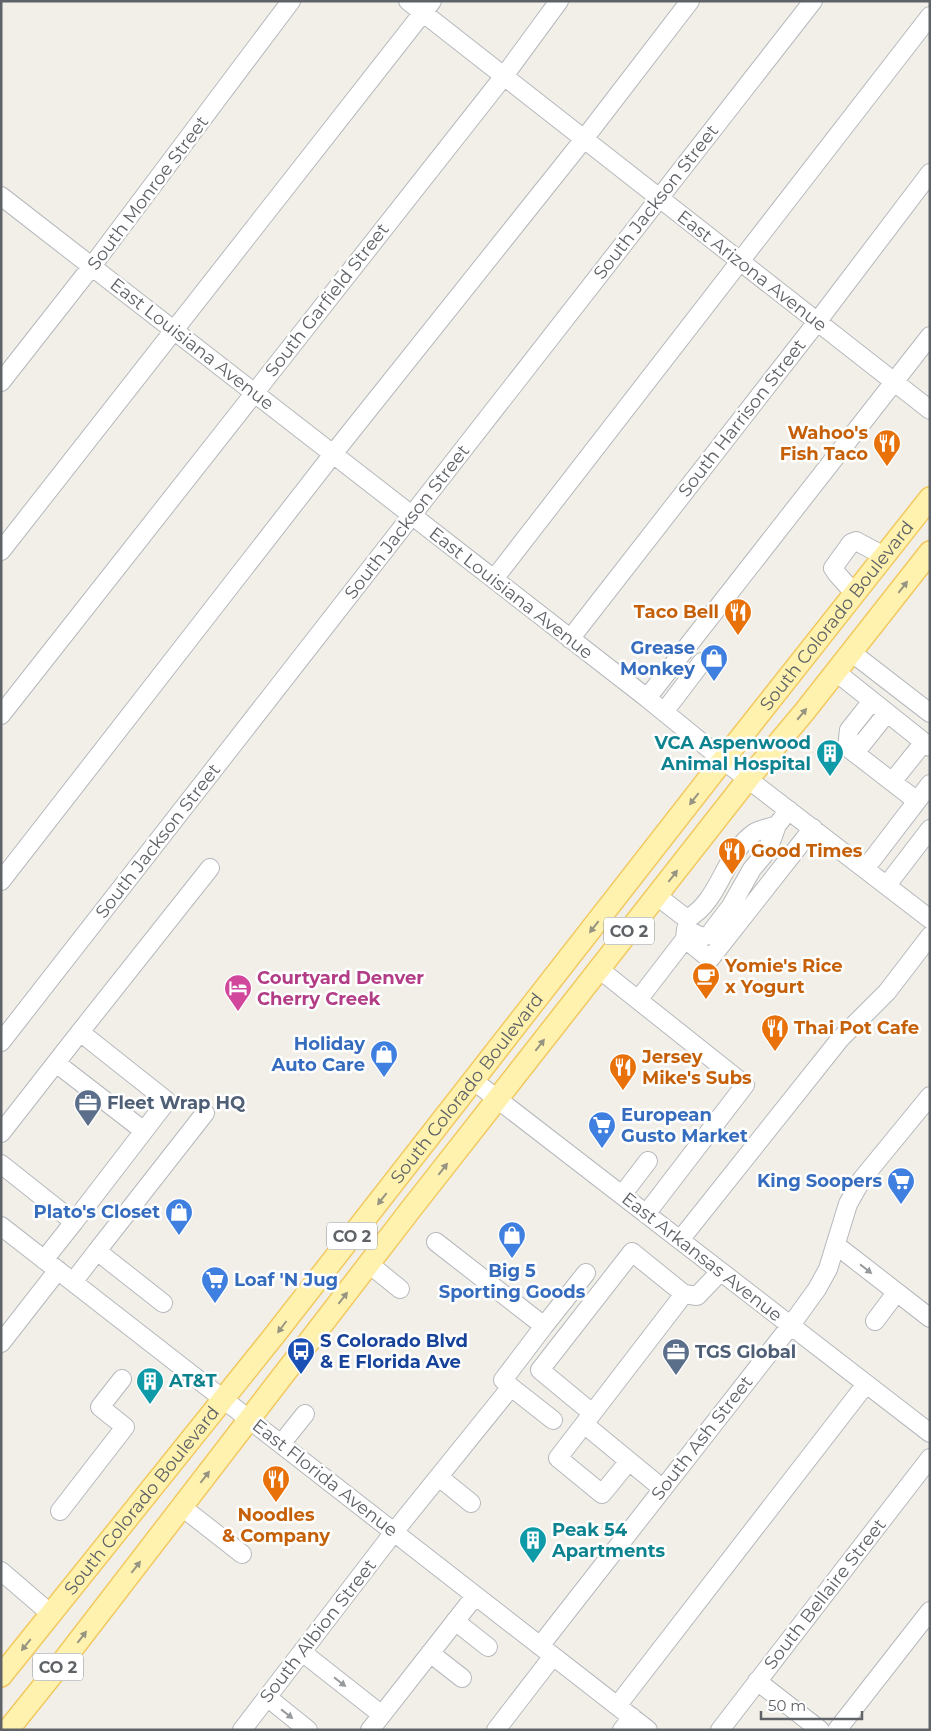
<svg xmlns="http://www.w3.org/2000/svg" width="931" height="1731" font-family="Montserrat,sans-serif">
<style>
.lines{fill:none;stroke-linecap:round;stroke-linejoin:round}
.minor-casing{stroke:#b5b8bc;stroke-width:20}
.major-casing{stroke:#f2c960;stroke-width:24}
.minor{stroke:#fff;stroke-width:18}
.major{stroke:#fff2af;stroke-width:21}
.oneway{fill:#979581}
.oneway2{fill:#979a9d}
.labels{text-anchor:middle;stroke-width:5;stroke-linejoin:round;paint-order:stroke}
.shield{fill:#fff;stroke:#8f9295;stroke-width:1}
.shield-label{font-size:16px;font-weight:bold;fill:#5f6368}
.street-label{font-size:18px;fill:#5f6368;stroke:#fff}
.food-label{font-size:18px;font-weight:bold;fill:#c56008;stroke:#fff;text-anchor:start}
.shop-label{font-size:18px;font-weight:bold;fill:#366cbe;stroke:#fff;text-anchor:end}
.culture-label{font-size:18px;font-weight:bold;fill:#0d838f;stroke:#fff;text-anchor:start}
.hotel-label{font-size:18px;font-weight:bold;fill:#b23c85;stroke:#fff;text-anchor:start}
.service-label{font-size:18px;font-weight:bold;fill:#4e5e75;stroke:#fff;text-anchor:start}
.transit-label{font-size:18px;font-weight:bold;fill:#164399;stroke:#fff;text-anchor:start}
</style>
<rect width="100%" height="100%" fill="#f1efe8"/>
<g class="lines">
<!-- minor casing -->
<g class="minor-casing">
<path id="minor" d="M 408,1 L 930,410
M 1,196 L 647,698 L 723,760 L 930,919
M 1,382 L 92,266 L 291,1
M 1,551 L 432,1
M 494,579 L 930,16
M 855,594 L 837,574 L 833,568 L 851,543 L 856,541 L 884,556
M 570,639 L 817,322 L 930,173
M 851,652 L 930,713
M 836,672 L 930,747
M 647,698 L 930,336
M 872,701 L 849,730 L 847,747 L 917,801
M 664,712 L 702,662
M 1,715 L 504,76 L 559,1
M 855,753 L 887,713
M 892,782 L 924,742
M 865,869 L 930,784
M 1,881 L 333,454 L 584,139 L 690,1
M 887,885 L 930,829
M 657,896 L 687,919
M 687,919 C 721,900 723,855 754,833 C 761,829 769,828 777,825
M 686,932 L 694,933 L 701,937 L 709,935 L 731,906 L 752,869 L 763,856 L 772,839 L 777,825 L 789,810
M 685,939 L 710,959 L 813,828
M 599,969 L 745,1085 L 646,1214
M 638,1000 L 685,939 L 686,929
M 80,1032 L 210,868
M 1,1042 L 813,1
M 56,1063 L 144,1131
M 474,1081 L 930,1433
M 1,1133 L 80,1032 L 167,1101 L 74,1222
M 1,1164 L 74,1222 L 44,1260
M 622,1195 L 648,1161
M 1,1226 L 648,1730
M 680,1240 L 840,1039 L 887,992 L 930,936
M 436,1242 L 544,1326 L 586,1273
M 836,1245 L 930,1318
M 97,1251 L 205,1113
M 369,1264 L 400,1289
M 73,1282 L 97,1251 L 163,1303
M 875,1321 L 896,1293
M 1,1343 L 58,1270
M 511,1387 L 503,1380 L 544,1326
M 592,1413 L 540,1370 L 632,1252 L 684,1294 L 697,1296 L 720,1272
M 584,1424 L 663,1489
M 281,1444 L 305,1414
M 629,1461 L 602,1494 L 558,1458 L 684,1294
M 439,1477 L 471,1503
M 182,1507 L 242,1554
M 60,1511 L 125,1427 L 100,1407 L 122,1379
M 1,1571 L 51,1614
M 455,1621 L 488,1647
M 540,1646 L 791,1325 L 817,1289 L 828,1269 L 848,1204 L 862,1179 L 930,1096
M 302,1652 L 382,1715
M 430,1653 L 462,1678
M 757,1681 L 820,1730
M 267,1697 L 308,1730
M 617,1706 L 866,1384
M 242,1730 L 394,1532 L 511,1387 L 553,1420
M 370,1730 L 475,1596
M 496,1730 L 553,1656
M 622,1730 L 632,1717
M 720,1730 L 930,1458
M 837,1730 L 930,1611"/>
</g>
<!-- major casing -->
<g class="major-casing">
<g id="major">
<path id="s1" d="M 1,1676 L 273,1337 L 723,760 L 930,498"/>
<path d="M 8,1730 L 60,1665 L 411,1209 L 748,779 L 805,711 L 930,552"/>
</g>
</g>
<!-- minor -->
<use href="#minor" class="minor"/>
<!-- major -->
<use href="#major" class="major"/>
</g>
<!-- one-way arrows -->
<defs><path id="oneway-solid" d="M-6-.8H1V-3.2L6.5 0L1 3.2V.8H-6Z" transform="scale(1.25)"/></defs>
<g class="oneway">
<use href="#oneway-solid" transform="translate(903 587) rotate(-52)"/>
<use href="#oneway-solid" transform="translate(802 714) rotate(-50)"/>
<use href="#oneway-solid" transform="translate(694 799) rotate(128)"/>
<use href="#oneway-solid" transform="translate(673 876) rotate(-52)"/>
<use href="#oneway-solid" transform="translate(594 927) rotate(128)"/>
<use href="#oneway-solid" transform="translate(540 1045) rotate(-52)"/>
<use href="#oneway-solid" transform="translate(443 1169) rotate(-52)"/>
<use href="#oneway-solid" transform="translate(382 1199) rotate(128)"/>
<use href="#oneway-solid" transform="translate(343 1298) rotate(-52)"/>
<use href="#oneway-solid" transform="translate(282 1327) rotate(127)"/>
<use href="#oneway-solid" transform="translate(205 1477) rotate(-52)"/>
<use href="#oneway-solid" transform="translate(136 1567) rotate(-52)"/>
<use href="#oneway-solid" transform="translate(82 1637) rotate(-52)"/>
<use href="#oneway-solid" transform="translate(26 1645) rotate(129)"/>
</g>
<g class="oneway2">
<use href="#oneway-solid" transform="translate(866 1269) rotate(38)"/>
<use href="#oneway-solid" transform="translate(340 1682) rotate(38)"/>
<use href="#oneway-solid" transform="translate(287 1714) rotate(38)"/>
</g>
<!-- icons -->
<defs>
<g id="restaurant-pin" transform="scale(1.4375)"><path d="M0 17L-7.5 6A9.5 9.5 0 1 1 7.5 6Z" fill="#e8710a" stroke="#fff"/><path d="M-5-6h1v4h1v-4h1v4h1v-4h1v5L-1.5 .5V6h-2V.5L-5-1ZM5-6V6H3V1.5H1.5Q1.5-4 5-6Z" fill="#fff"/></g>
<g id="shop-pin" transform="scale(1.4375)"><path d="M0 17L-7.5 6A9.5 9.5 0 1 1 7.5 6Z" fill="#3f7fe0" stroke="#fff"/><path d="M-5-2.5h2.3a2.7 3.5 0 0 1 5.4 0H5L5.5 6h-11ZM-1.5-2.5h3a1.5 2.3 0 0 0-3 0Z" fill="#fff"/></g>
<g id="building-pin" transform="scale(1.4375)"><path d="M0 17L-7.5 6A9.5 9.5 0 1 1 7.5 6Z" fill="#0f9aa8" stroke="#fff"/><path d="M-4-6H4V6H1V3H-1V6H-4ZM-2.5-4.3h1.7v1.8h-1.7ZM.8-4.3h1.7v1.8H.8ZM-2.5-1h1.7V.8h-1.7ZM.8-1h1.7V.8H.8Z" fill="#fff"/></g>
<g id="cafe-pin" transform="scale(1.4375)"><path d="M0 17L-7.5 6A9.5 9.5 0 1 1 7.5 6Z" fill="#e8710a" stroke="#fff"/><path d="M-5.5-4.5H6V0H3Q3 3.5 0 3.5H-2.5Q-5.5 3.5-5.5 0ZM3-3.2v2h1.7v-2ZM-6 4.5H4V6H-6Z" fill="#fff"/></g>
<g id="hotel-pin" transform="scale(1.4375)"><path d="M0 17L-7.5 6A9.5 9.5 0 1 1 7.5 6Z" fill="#d1479c" stroke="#fff"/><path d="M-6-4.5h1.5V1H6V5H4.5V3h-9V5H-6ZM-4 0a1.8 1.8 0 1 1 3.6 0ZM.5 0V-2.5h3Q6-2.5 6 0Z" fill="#fff"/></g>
<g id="office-pin" transform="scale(1.4375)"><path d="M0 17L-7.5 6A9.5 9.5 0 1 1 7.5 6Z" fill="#5c6f8a" stroke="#fff"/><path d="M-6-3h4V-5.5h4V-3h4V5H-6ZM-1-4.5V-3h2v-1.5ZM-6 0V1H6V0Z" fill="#fff"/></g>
<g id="supermarket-pin" transform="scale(1.4375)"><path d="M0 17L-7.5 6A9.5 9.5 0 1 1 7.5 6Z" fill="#3f7fe0" stroke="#fff"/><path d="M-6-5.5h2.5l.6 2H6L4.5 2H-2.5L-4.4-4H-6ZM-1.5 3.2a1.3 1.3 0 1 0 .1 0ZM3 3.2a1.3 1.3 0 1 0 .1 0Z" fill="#fff"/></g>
<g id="bus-pin" transform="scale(1.4375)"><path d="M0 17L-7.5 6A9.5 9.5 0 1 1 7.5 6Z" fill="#1a4fb4" stroke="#fff"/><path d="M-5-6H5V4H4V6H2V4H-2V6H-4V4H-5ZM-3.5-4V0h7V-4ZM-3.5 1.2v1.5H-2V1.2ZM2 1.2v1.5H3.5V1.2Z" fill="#fff"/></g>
</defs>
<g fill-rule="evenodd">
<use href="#restaurant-pin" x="887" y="443"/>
<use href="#restaurant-pin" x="738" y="612"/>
<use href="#shop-pin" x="714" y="658"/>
<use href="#building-pin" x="830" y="753"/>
<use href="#restaurant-pin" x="732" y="851"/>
<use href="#cafe-pin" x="706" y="976"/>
<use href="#hotel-pin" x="238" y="988"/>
<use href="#restaurant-pin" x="775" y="1028"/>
<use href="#shop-pin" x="384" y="1054"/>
<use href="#restaurant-pin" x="623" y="1067"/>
<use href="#office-pin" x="88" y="1103"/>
<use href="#supermarket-pin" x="602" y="1125"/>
<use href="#supermarket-pin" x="901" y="1181"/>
<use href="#shop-pin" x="179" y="1212"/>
<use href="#shop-pin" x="512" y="1235"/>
<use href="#supermarket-pin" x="215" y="1280"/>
<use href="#bus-pin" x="301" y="1351"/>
<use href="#office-pin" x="676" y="1352"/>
<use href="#building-pin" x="150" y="1381"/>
<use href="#restaurant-pin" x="276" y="1479"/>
<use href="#building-pin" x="533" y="1540"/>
</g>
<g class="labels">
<!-- shield labels -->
<g class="shield">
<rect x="604" y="917.5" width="50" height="27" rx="4"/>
<rect x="327" y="1222.5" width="50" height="27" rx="4"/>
<rect x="33" y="1653.5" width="50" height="27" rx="4"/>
</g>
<g class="shield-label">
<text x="629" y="937">CO 2</text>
<text x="352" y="1242">CO 2</text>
<text x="58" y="1673">CO 2</text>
</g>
<!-- street labels -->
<g class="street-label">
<text transform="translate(148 193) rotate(-53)" y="6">South Monroe Street</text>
<text transform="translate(656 202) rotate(-52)" y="6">South Jackson Street</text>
<text transform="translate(752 271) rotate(38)" y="6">East Arizona Avenue</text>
<text transform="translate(327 300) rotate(-52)" y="6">South Garfield Street</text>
<text transform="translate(192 344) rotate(38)" y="6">East Louisiana Avenue</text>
<text transform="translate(742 418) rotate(-52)" y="6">South Harrison Street</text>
<text transform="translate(407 522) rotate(-52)" y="6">South Jackson Street</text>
<text transform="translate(511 593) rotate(38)" y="6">East Louisiana Avenue</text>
<text dy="6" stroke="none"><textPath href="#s1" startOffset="1350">South Colorado Boulevard</textPath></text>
<text transform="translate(158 841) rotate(-52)" y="6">South Jackson Street</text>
<text dy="6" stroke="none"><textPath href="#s1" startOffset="750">South Colorado Boulevard</textPath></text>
<text transform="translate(702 1257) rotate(38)" y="6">East Arkansas Avenue</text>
<text transform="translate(702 1438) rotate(-52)" y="6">South Ash Street</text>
<text transform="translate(325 1478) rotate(38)" y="6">East Florida Avenue</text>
<text dy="6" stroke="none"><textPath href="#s1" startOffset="225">South Colorado Boulevard</textPath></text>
<text transform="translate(825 1594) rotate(-52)" y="6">South Bellaire Street</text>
<text transform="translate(318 1631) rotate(-52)" y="6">South Albion Street</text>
</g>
<!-- food labels -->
<g class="food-label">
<text x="868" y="439" text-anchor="end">Wahoo's<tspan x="868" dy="21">Fish Taco</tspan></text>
<text x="719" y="618" text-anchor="end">Taco Bell</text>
<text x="751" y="857">Good Times</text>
<text x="725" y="972">Yomie's Rice<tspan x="725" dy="21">x Yogurt</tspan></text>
<text x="794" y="1034">Thai Pot Cafe</text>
<text x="642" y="1063">Jersey<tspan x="642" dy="21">Mike's Subs</tspan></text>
<text x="276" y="1521" text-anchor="middle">Noodles<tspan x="276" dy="21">&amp; Company</tspan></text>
</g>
<!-- shop labels -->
<g class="shop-label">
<text x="695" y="654">Grease<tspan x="695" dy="21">Monkey</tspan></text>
<text x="365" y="1050">Holiday<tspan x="365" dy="21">Auto Care</tspan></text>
<text x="621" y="1121" text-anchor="start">European<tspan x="621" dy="21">Gusto Market</tspan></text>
<text x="882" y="1187">King Soopers</text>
<text x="160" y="1218">Plato's Closet</text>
<text x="512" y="1277" text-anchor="middle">Big 5<tspan x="512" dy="21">Sporting Goods</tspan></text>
<text x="234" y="1286" text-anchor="start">Loaf 'N Jug</text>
</g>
<!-- culture labels -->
<g class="culture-label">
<text x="811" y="749" text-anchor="end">VCA Aspenwood<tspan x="811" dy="21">Animal Hospital</tspan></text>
<text x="169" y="1387">AT&amp;T</text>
<text x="552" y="1536">Peak 54<tspan x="552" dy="21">Apartments</tspan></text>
</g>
<!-- hotel labels -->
<g class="hotel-label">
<text x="257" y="984">Courtyard Denver<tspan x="257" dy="21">Cherry Creek</tspan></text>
</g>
<!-- service labels -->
<g class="service-label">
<text x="107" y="1109">Fleet Wrap HQ</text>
<text x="695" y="1358">TGS Global</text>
</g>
<!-- transit labels -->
<g class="transit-label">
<text x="320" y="1347">S Colorado Blvd<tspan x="320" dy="21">&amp; E Florida Ave</tspan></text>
</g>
</g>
<!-- border -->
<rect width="931" height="1731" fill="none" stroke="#5f6368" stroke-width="5"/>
<!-- scale -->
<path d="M761 1711v8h101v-8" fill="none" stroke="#5f6368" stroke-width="2.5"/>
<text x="768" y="1711" font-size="15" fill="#5f6368" stroke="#ffffff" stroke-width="4" paint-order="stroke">50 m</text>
</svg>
